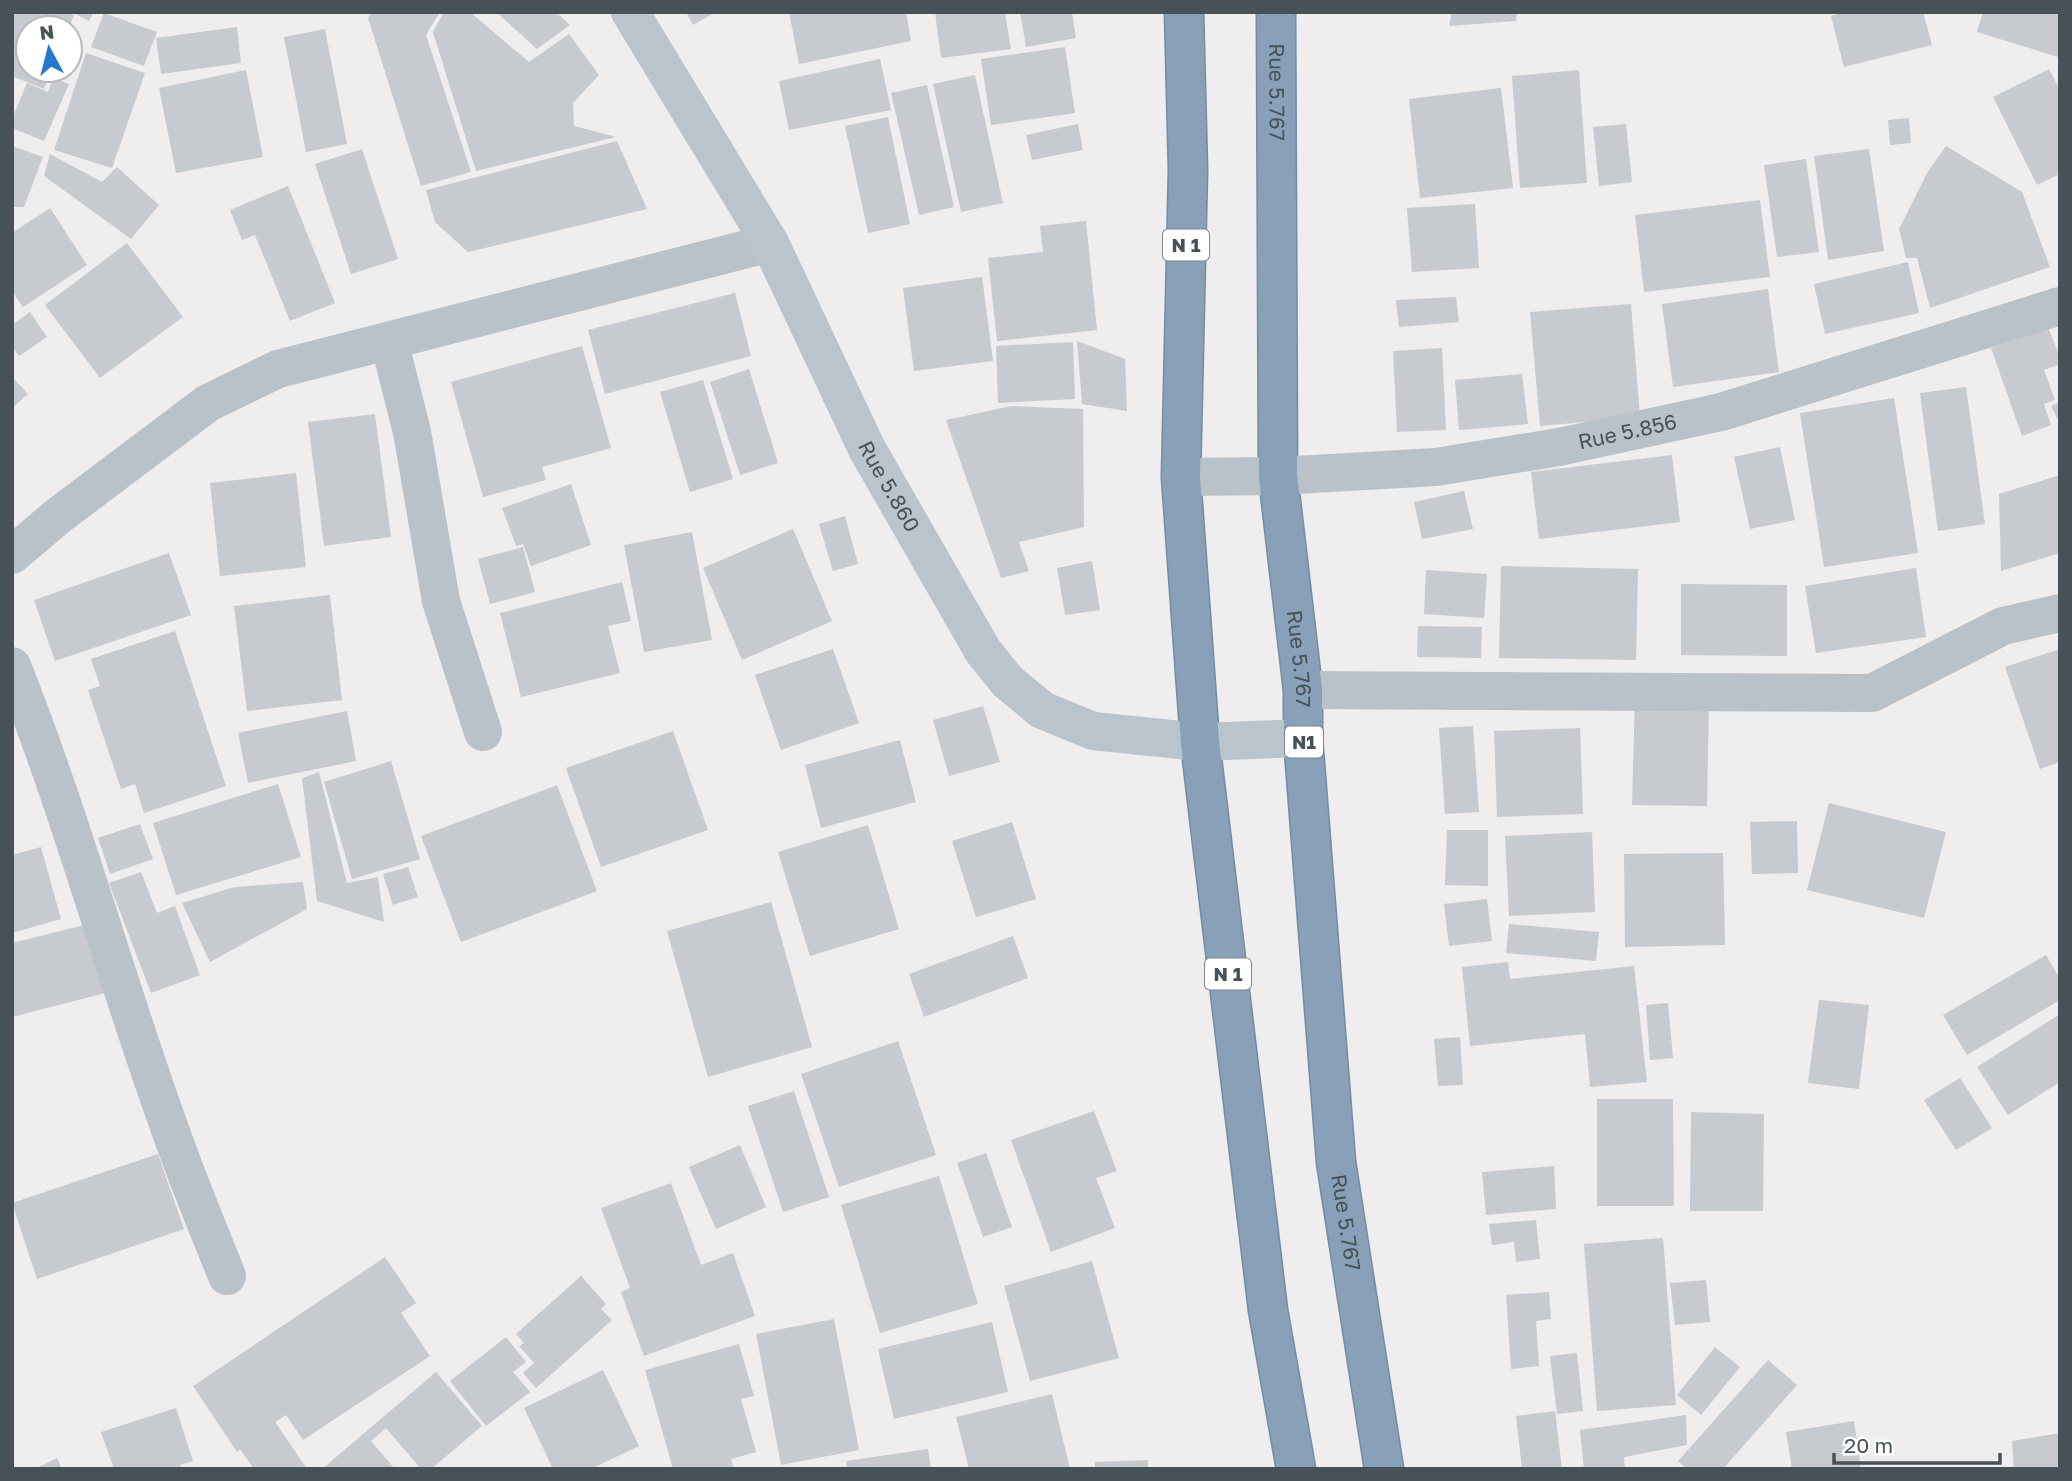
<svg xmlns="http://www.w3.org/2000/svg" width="2072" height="1481" font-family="'Golos Text',sans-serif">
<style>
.building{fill:#c7cacf}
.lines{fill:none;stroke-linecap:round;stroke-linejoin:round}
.highway-casing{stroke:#738ca4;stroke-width:41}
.street{stroke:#b9c2c8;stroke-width:38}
.secondary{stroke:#bac4cd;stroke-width:38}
.highway{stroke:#88a1b8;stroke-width:38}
.labels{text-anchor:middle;stroke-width:5;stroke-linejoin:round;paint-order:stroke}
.shield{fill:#fff;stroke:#7e858a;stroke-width:2}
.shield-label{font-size:19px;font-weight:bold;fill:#475158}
.street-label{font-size:21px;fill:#475158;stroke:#fff}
</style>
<rect width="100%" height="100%" fill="#efeded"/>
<!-- building -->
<path class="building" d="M 12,12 L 68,12 L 74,15 L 69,28 L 28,28 L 28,70 L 52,70 L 44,89 L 12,76 Z
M 72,12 L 94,12 L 89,21 Z
M 372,12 L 440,12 L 426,35 L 471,172 L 421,186 L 368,18 Z
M 444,12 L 470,12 L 529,62 L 569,34 L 599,75 L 573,103 L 574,126 L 616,137 L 476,171 L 433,32 Z
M 496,12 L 556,12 L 570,25 L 537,49 Z
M 686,12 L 716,12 L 693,25 Z
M 789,12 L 906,12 L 911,41 L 799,64 Z
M 935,12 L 1005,12 L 1011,49 L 941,58 Z
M 1020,12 L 1072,12 L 1076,38 L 1026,47 Z
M 1452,12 L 1517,12 L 1516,21 L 1449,26 Z
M 1844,12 L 1923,12 L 1932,45 L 1844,67 L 1831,16 Z
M 1983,12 L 2060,12 L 2058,57 L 1977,32 Z
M 104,13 L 157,32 L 144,66 L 91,47 Z
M 237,27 L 241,63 L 161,74 L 156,38 Z
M 325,29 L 347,144 L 306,152 L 284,37 Z
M 1065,47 L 1075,113 L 991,125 L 981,59 Z
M 86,53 L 145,73 L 112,168 L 54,150 Z
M 880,59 L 891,110 L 789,130 L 779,81 Z
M 2049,69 L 2060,90 L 2060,174 L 2037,185 L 1993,97 Z
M 246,70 L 263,157 L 176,173 L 159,88 Z
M 1579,70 L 1587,183 L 1520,188 L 1512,76 Z
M 975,75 L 1003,203 L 961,212 L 933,84 Z
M 53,78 L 69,84 L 44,141 L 12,128 L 12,119 L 27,83 L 48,92 Z
M 927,85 L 954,207 L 919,215 L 891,93 Z
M 1501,88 L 1513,188 L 1420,198 L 1409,99 Z
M 888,117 L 910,224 L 868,233 L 845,126 Z
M 1909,118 L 1911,143 L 1890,145 L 1888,120 Z
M 1078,124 L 1083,150 L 1032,160 L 1026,135 Z
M 1626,124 L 1632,182 L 1599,186 L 1593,127 Z
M 617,141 L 647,209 L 468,252 L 435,222 L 426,190 Z
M 12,146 L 43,157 L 24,207 L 12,207 Z
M 1946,146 L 2022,192 L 2050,267 L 1930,308 L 1917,258 L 1906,258 L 1899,229 L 1927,173 Z
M 362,149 L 398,259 L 351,274 L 315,164 Z
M 1869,149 L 1884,251 L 1828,260 L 1814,156 Z
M 50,154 L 102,182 L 117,167 L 159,205 L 131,239 L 44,176 Z
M 1806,159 L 1819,252 L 1777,257 L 1764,165 Z
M 288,186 L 335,303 L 290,321 L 255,235 L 242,240 L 230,210 Z
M 1760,200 L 1770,277 L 1644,292 L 1635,215 Z
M 1475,204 L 1479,268 L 1412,272 L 1407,208 Z
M 50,208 L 87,265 L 23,307 L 12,291 L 12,233 Z
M 1086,221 L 1097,330 L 997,341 L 988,258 L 1043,252 L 1040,226 Z
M 127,243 L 183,317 L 100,378 L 45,305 Z
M 1908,262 L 1919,313 L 1825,334 L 1814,284 Z
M 982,277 L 993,361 L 914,371 L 903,288 Z
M 1768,289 L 1779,372 L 1673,387 L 1662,304 Z
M 735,293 L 751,356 L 605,394 L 588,330 Z
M 1456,297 L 1459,322 L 1399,327 L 1396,300 Z
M 1631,304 L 1640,417 L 1540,426 L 1530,312 Z
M 30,312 L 47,337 L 19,356 L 12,347 L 12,325 Z
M 2048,327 L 2060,357 L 2060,364 L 2044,370 L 2055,400 L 2044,404 L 2051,425 L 2022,436 L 1991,348 Z
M 1077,341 L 1125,359 L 1127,411 L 1082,404 Z
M 1073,342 L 1075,399 L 998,403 L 996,346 Z
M 582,346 L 611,448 L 542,467 L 546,480 L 483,497 L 451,382 Z
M 1442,348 L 1446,430 L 1397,432 L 1393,351 Z
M 749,369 L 778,463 L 740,475 L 710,382 Z
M 1522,374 L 1528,424 L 1459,430 L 1455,380 Z
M 12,377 L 28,394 L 12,408 Z
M 703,380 L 733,479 L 690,492 L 660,392 Z
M 1966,387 L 1985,524 L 1938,531 L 1920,393 Z
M 1894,398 L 1918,553 L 1824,567 L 1800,413 Z
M 2060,402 L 2060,424 L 2051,406 Z
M 1011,406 L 1083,409 L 1084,527 L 1019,542 L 1029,571 L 1001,578 L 946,420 Z
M 375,414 L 391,537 L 324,546 L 308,422 Z
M 1780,447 L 1795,520 L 1750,529 L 1734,457 Z
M 1672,455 L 1680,522 L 1539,539 L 1531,472 Z
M 296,473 L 306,567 L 220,576 L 210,483 Z
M 2060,475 L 2060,553 L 2001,571 L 1999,494 Z
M 571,484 L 591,545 L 531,566 L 522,541 L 523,544 L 516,546 L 502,508 Z
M 1464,491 L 1473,529 L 1422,539 L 1414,502 Z
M 845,516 L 858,564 L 833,571 L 819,524 Z
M 793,529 L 832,621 L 742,660 L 703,568 Z
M 692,532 L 712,640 L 644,652 L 624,545 Z
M 523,547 L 535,592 L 490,604 L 478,559 Z
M 169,553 L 191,615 L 55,661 L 34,600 Z
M 1092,561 L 1100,610 L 1065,615 L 1057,568 Z
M 1501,566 L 1638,569 L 1636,660 L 1499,658 Z
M 1916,568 L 1926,637 L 1816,653 L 1805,586 Z
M 1426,570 L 1487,574 L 1484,618 L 1424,614 Z
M 622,582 L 631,621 L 608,626 L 620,673 L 521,697 L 500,613 Z
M 1681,584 L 1787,585 L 1787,656 L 1681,655 Z
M 330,595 L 342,700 L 247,711 L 234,606 Z
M 1418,626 L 1482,627 L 1481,658 L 1417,657 Z
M 175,631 L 226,786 L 144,813 L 135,784 L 121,789 L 88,690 L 100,686 L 91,659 Z
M 833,649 L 859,723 L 781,750 L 755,675 Z
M 2060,649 L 2060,762 L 2040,769 L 2005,667 Z
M 1635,697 L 1709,698 L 1707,806 L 1632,805 Z
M 983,706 L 1000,762 L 949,776 L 933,720 Z
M 347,711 L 356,761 L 248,783 L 238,733 Z
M 1473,726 L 1479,812 L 1445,814 L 1439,728 Z
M 1580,728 L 1583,814 L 1497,817 L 1494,731 Z
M 673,731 L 708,830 L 601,867 L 566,768 Z
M 900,740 L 916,802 L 821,828 L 805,765 Z
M 391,761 L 420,859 L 352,879 L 324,782 Z
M 319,772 L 347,883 L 378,877 L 384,922 L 317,901 L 302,778 Z
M 278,784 L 301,857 L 176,895 L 153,823 Z
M 557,785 L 597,891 L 461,942 L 421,836 Z
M 1829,803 L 1946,832 L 1924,918 L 1807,890 Z
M 1797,821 L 1798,873 L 1752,874 L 1750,822 Z
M 1012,822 L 1036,899 L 976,917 L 952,841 Z
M 140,824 L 153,859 L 110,874 L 98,838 Z
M 868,825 L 899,929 L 810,956 L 778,852 Z
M 1447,830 L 1488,830 L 1488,886 L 1445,885 Z
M 1592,832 L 1595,912 L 1509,916 L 1505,836 Z
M 41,847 L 61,919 L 12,933 L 12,855 Z
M 1723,853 L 1725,945 L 1625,947 L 1624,854 Z
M 408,867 L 418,897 L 393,905 L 383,874 Z
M 141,872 L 157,913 L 175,906 L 200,975 L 151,993 L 109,883 Z
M 303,882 L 307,909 L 210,962 L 182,903 L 235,887 Z
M 1487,899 L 1492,941 L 1449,946 L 1444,904 Z
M 771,902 L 812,1047 L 708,1077 L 667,931 Z
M 88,924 L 105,993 L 12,1017 L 12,943 Z
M 1509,924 L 1599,932 L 1596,961 L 1506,953 Z
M 1013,936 L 1028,978 L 924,1017 L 909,974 Z
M 2046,955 L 2060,979 L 2060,1000 L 1967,1055 L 1943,1015 Z
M 1508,962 L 1510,979 L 1634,966 L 1647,1082 L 1590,1087 L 1585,1034 L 1470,1046 L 1462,967 Z
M 1819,1000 L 1869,1005 L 1859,1089 L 1808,1083 Z
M 1668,1003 L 1673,1058 L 1650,1060 L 1646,1005 Z
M 2060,1014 L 2060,1082 L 2008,1115 L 1977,1067 Z
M 1460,1037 L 1463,1085 L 1438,1086 L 1434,1039 Z
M 898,1041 L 936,1155 L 839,1187 L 801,1074 Z
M 1960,1078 L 1992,1128 L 1956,1150 L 1924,1100 Z
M 794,1091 L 829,1197 L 783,1212 L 748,1106 Z
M 1597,1099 L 1673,1099 L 1674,1206 L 1597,1206 Z
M 1094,1111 L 1117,1171 L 1096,1178 L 1115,1228 L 1051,1252 L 1011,1140 Z
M 1691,1112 L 1764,1114 L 1763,1211 L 1690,1211 Z
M 740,1145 L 766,1207 L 716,1229 L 689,1167 Z
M 986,1153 L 1012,1227 L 983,1237 L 957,1163 Z
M 158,1154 L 184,1229 L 37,1279 L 12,1203 Z
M 1554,1166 L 1556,1209 L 1486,1215 L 1482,1172 Z
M 939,1176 L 978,1304 L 880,1333 L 841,1205 Z
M 671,1183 L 701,1265 L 733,1253 L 755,1316 L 644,1356 L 621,1292 L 630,1288 L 601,1208 Z
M 1536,1220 L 1540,1259 L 1516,1262 L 1514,1242 L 1492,1245 L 1489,1224 Z
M 1663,1238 L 1676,1405 L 1597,1411 L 1584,1244 Z
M 385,1257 L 416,1303 L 401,1313 L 430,1356 L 303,1440 L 286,1415 L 275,1422 L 307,1469 L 254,1469 L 240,1449 L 237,1452 L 193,1386 Z
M 1092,1261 L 1119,1358 L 1030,1381 L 1004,1286 Z
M 581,1276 L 606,1304 L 601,1309 L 612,1320 L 536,1388 L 523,1373 L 534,1363 L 519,1346 L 524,1343 L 516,1334 Z
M 1706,1280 L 1710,1322 L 1675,1325 L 1670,1283 Z
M 1549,1292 L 1551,1319 L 1536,1321 L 1539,1366 L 1511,1369 L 1506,1295 Z
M 834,1319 L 859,1450 L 781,1465 L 756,1334 Z
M 992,1322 L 1008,1392 L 894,1419 L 878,1349 Z
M 506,1337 L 526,1362 L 513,1372 L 530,1392 L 486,1426 L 450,1381 Z
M 739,1344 L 754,1396 L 741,1399 L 756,1452 L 731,1459 L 734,1469 L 673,1469 L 645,1370 Z
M 1715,1347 L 1740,1367 L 1701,1415 L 1677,1395 Z
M 1577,1353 L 1583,1411 L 1557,1414 L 1550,1356 Z
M 1768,1360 L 1797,1385 L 1723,1469 L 1687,1469 L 1678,1461 Z
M 603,1370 L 639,1446 L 591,1469 L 553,1469 L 524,1408 Z
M 436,1372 L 482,1426 L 431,1469 L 421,1469 L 386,1428 L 371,1441 L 395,1469 L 322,1469 Z
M 1052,1394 L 1070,1469 L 969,1469 L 956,1417 Z
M 176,1408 L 193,1461 L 180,1465 L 181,1469 L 114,1469 L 101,1432 Z
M 1555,1411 L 1562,1469 L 1522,1469 L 1516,1416 Z
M 1686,1415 L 1687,1445 L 1624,1457 L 1625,1469 L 1584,1469 L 1580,1430 Z
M 1854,1421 L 1861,1469 L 1792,1469 L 1786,1432 Z
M 2060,1433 L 2060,1469 L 2014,1469 L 2012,1441 Z
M 928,1449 L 931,1469 L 847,1469 L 846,1461 Z
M 57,1458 L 62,1469 L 35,1469 Z
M 1148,1460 L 1148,1469 L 1095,1469 L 1095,1462 Z"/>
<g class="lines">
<!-- highway casing -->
<g class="highway-casing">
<g id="highway">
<path d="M 1184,12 L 1188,170 L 1181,477 L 1200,742 L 1268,1310 L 1296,1469"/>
<path id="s3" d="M 1276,12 L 1278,476 L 1303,690 L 1303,738 L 1336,1162 L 1384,1469"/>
</g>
</g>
<!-- street -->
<g class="street">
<path d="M 389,341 L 412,432 L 441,601 L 483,732"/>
<path id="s1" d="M 1181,477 L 1278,476 L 1436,467 L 1559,447 L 1721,412 L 2060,306"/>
<path d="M 12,555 L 58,516 L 208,403 L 278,369 L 770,243"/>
<path d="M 12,666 C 73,819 115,978 171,1132 C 188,1181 208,1228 227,1276"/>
<path d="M 1303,690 L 1872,693 L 2003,626 L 2060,613"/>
</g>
<!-- secondary -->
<path class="secondary" id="s2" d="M 630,12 L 770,243 L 867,449 L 983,651 L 1008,682 L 1042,710 L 1093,731 L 1200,742 L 1303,738"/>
<!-- highway -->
<use href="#highway" class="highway"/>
</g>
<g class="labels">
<!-- shield labels -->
<g class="shield">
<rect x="1163" y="229.5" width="46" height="31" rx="5"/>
<rect x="1285" y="726.5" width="38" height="31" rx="5"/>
<rect x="1205" y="958.5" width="46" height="31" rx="5"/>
</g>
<g class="shield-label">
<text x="1186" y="252">N 1</text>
<text x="1304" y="749">N1</text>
<text x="1228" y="981">N 1</text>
</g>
<!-- street labels -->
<g class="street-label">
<text dy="7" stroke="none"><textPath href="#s3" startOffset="80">Rue 5.767</textPath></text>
<text dy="7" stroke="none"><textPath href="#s1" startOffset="450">Rue 5.856</textPath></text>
<text dy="7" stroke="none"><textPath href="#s2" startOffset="541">Rue 5.860</textPath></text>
<text dy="7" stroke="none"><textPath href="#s3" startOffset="648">Rue 5.767</textPath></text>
<text dy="7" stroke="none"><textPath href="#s3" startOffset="1214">Rue 5.767</textPath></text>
</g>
</g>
<!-- border -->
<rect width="2072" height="1481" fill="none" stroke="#475158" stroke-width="28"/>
<!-- north arrow -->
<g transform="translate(49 49) rotate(353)"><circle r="33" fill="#ffffff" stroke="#b5b9bc" stroke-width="2"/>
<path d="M0-5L12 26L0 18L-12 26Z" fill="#2777cf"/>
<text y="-10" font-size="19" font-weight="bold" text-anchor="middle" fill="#475158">N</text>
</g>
<!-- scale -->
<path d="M1834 1453v10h166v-10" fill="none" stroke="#475158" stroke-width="3.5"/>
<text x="1844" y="1453" font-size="21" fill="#475158" stroke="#ffffff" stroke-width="5" paint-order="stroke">20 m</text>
</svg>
